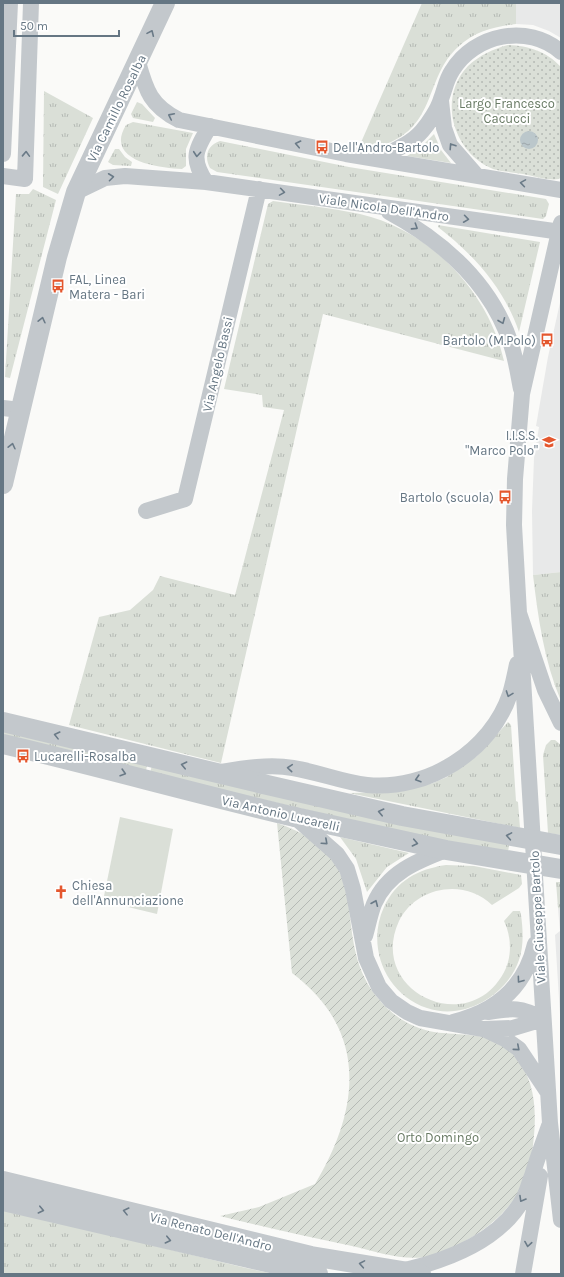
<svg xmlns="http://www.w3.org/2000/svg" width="564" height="1277" font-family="Karla,sans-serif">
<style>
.built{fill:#e8e9e9}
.grass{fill:url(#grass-tufts)}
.park{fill:url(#park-dots)}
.garden{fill:url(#garden-furrows)}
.pitch{fill:#dadfd7}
.water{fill:url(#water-ripples)}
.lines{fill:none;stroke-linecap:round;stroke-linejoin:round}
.minor{stroke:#c3c8cc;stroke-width:16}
.tertiary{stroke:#c3c8cc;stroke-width:20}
.tertiary-bridge{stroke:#c3c8cc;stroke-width:20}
.oneway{stroke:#6a7a87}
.labels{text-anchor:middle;stroke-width:4;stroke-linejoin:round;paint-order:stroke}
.park-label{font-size:13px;fill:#687a64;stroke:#fff}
.street-label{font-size:13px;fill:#657683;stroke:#fff}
.poi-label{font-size:13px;fill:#657683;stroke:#fff;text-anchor:start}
</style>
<defs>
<pattern id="grass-tufts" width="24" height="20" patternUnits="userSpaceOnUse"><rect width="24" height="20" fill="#dadfd7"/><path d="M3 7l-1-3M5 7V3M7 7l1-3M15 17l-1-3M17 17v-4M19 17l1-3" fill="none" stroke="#b4b9b4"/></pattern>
<pattern id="park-dots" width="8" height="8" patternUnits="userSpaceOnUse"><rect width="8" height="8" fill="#dadfd7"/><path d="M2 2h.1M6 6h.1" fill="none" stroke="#b4b9b4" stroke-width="1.8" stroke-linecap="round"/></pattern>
<pattern id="garden-furrows" width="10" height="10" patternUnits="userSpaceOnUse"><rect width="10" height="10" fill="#dadfd7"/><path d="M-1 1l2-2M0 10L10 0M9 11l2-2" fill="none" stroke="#b4b9b4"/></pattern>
<pattern id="water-ripples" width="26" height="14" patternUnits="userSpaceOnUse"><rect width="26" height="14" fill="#bbc7cb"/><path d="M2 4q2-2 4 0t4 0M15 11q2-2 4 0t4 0" fill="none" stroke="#9ca6aa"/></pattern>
</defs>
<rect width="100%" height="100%" fill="#fafaf8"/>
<!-- built -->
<path class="built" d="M 516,3 L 561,3 L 561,38 L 549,31 L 533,25 L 516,24 Z
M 561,298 L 561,572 L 533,575 L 532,511 L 534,458 L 539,427 L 536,426 L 548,357 Z
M 558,908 L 561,909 L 561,1030 L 555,935 L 560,931 Z"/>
<!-- grass -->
<path class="grass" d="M 422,3 L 516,3 L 516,24 C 494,27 475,31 458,47 C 426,76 436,122 391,142 C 380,147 371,149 359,147 Z
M 44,91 L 93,118 L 58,194 L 43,187 Z
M 137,102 L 142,104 L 155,118 L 153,122 L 133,118 L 131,114 Z
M 133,122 L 193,133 L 186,149 L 186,166 L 182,169 C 159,168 104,161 126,125 Z
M 434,134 L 441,150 L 451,163 L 407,156 L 421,147 Z
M 220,141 L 349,167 L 546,199 L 549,204 L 546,216 L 543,219 L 217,172 L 210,168 C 204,157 207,145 220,141 Z
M 115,149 L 119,149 L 125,157 L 132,162 L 131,166 L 113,165 L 108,162 Z
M 33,189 L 56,200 L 10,378 L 5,377 L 16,194 L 29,194 Z
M 273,201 C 302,205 332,208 360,214 C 430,230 489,292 504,361 L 323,314 L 221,763 L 69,725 L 99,617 L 130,610 L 153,590 L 160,576 L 235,595 L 284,410 L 263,407 L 262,395 L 224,389 L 268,204 Z
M 438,225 L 540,242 L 519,332 C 504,288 474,255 438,227 Z
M 561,572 L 561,701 C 544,661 538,617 533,575 Z
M 508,722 L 511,725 L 516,801 L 518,802 L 520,828 L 349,793 L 397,792 L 433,783 L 447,777 L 477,756 Z
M 3,729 L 147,764 L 146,772 L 3,738 Z
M 551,740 L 555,740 L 561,745 L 561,835 L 548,833 L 543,755 L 546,745 Z
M 152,765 L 509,845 L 508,853 L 435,840 L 150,773 Z
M 340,837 L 409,853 L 387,867 L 367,892 L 356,859 Z
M 446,865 L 474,866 L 521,875 L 522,884 L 519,888 L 492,905 C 465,878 416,886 399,921 C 366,993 473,1041 506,968 C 512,954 511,935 504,921 L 513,911 L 520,911 L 521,915 C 523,929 524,946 519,960 C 507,995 464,1021 427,1008 C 385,994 366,946 384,907 C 396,881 418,869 446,865 Z
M 556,882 L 561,882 L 561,909 L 558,908 Z
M 3,1209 L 246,1268 L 275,1274 L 3,1274 Z"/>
<!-- park -->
<path class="park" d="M 508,45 C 529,46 546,51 561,67 L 561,177 L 559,179 C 548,181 534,176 523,174 C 514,172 502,172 493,169 C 453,153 437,98 468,66 C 480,55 493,49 508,45 Z"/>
<!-- garden -->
<path class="garden" d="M 277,823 C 383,859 326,933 377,997 C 391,1015 411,1028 434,1032 C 460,1036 493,1031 513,1053 C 538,1082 537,1117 532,1153 C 525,1197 499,1222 462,1243 C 453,1248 442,1254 431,1256 C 406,1262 377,1252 352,1246 C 308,1237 264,1227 220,1216 L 259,1207 L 315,1184 C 360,1109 369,1031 292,973 Z"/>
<!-- pitch -->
<path class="pitch" d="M 120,817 L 173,829 L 157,914 L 103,901 Z"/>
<!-- water -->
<path class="water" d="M520 140a9 9 0 1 1 18 0a9 9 0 1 1-18 0Z"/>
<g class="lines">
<!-- minor -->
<path class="minor" d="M 138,62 C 146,91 151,106 179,120 L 346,154 L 561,190
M 441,101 L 444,128 L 450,145 L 477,176
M 3,154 L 10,3
M 376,159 C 392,151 410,145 422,131 C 429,123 438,109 441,99 C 445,89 446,80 452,71 C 474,34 528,23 561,52
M 3,176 L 25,179 L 31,3
M 206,182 C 190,158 196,149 210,126
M 76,192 L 105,178 L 125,176 L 206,182 L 561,232
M 389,212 C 444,242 491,283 511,344 C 516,359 518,374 521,389
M 561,223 L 522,394 L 515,479 L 514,525 L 519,613 L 545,690 L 561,723
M 3,408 L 20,410
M 146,511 L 185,499 L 259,189
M 519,613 L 550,1123 L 561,1220
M 221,772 C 244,768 270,764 293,768 C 318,772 342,782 367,785 C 428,791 491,751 510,694 C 513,684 515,674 517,664
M 296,818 L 337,854 L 347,869 L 353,889 L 366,958 L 379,987 L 391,1001 L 407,1012 L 420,1018 L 483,1029 L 513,1028 L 543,1019
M 365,936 C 368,926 370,914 374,904 C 387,873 417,861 446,850
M 488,1012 C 513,1008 521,1007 543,1019
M 453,1022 C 495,1012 525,988 535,944
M 486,1030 L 505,1039 L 519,1049 L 547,1091
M 405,1270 C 448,1260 500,1240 523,1199 C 527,1192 529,1183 532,1176 C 537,1159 543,1143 549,1126
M 523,1274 L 540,1176"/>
<!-- tertiary -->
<path class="tertiary" d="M 3,484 L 57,257 L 76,192 L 165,3
M 3,722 L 263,784
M 3,744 C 101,767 197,794 295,817
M 3,1181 L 311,1256 L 421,1274
M 3,1201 L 318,1274"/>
<!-- tertiary-bridge -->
<path class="tertiary-bridge" d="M 263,784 L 402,816 L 561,845
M 295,817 L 446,850 L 561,869"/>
</g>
<!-- one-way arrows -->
<defs><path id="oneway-chevron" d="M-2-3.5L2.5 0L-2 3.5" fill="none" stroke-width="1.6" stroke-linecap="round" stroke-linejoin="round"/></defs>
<g class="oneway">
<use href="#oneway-chevron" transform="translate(151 33) rotate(-66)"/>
<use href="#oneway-chevron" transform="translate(171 116) rotate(-154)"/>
<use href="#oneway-chevron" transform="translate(298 144) rotate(-168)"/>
<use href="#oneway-chevron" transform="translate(452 146) rotate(-123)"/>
<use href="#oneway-chevron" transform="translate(26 154) rotate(-88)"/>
<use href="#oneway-chevron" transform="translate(197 154) rotate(95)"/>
<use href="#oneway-chevron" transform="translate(111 177) rotate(-7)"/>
<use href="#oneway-chevron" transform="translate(523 183) rotate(-171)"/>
<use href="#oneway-chevron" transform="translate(282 192) rotate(9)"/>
<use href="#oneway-chevron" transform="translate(466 219) rotate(8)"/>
<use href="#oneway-chevron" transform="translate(415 227) rotate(33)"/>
<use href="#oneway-chevron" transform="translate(42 320) rotate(-77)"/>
<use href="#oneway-chevron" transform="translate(502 321) rotate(68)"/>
<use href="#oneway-chevron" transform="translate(12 446) rotate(-77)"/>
<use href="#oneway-chevron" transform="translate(509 694) rotate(110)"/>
<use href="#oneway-chevron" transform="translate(57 735) rotate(-166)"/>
<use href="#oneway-chevron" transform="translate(184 765) rotate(-167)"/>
<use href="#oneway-chevron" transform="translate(290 768) rotate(-175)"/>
<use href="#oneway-chevron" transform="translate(123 773) rotate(17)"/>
<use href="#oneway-chevron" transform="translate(418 779) rotate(163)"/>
<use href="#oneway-chevron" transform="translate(381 812) rotate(-167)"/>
<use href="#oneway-chevron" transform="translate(509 836) rotate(-170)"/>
<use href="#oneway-chevron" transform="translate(325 842) rotate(42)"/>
<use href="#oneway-chevron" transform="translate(415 843) rotate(12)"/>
<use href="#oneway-chevron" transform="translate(375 903) rotate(-67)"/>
<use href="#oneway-chevron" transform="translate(520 980) rotate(126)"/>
<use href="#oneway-chevron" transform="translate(517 1048) rotate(41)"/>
<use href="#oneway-chevron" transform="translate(522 1199) rotate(120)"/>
<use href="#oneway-chevron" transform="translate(41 1210) rotate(13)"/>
<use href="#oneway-chevron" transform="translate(126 1211) rotate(-166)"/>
<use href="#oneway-chevron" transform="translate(168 1240) rotate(13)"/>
<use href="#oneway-chevron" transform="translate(528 1244) rotate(99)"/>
<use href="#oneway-chevron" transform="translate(362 1264) rotate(-170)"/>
</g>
<!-- icons -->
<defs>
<g id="bus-bare" transform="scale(1.08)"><path d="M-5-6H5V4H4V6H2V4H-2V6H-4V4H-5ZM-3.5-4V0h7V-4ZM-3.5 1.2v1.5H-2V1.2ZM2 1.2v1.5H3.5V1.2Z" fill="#e4572e" stroke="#fff" stroke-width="2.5" paint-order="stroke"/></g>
<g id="school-bare" transform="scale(1.08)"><path d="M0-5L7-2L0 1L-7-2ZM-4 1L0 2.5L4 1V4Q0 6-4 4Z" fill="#e4572e" stroke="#fff" stroke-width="2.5" paint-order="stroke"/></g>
<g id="church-bare" transform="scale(1.08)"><path d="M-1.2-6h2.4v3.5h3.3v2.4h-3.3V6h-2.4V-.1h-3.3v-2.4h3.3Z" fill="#e4572e" stroke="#fff" stroke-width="2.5" paint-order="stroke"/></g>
</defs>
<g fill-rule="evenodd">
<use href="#bus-bare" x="322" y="147"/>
<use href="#bus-bare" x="58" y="286"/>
<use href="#bus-bare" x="547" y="340"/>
<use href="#school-bare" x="549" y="442"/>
<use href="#bus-bare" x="505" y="497"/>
<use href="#bus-bare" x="23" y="756"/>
<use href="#church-bare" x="61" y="892"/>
</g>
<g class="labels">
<!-- park labels -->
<g class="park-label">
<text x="507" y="108">Largo Francesco<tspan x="507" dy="15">Cacucci</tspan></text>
<text x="438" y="1142">Orto Domingo</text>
</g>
<!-- street labels -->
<g class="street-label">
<text transform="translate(116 108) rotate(-64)" y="5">Via Camillo Rosalba</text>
<text transform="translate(384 207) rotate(8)" y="5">Viale Nicola Dell'Andro</text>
<text transform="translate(217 364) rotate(-77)" y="5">Via Angelo Bassi</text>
<text transform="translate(281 813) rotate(13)" y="5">Via Antonio Lucarelli</text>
<text transform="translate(537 917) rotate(-93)" y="5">Viale Giuseppe Bartolo</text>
<text transform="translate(211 1231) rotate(14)" y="5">Via Renato Dell'Andro</text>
</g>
<!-- poi labels -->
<g class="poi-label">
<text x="333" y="152">Dell'Andro-Bartolo</text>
<text x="69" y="284">FAL, Linea<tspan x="69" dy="15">Matera - Bari</tspan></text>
<text x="536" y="345" text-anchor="end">Bartolo (M.Polo)</text>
<text x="538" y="440" text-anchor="end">I.I.S.S.<tspan x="538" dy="15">"Marco Polo"</tspan></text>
<text x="494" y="502" text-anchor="end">Bartolo (scuola)</text>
<text x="34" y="761">Lucarelli-Rosalba</text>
<text x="72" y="890">Chiesa<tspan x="72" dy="15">dell'Annunciazione</tspan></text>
</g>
</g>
<!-- border -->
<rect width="564" height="1277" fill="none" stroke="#657683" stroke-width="8"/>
<!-- scale -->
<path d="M14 30v6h105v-6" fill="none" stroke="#657683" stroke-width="2"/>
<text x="20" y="30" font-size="12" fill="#657683" stroke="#ffffff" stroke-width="3" paint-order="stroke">50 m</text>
</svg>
